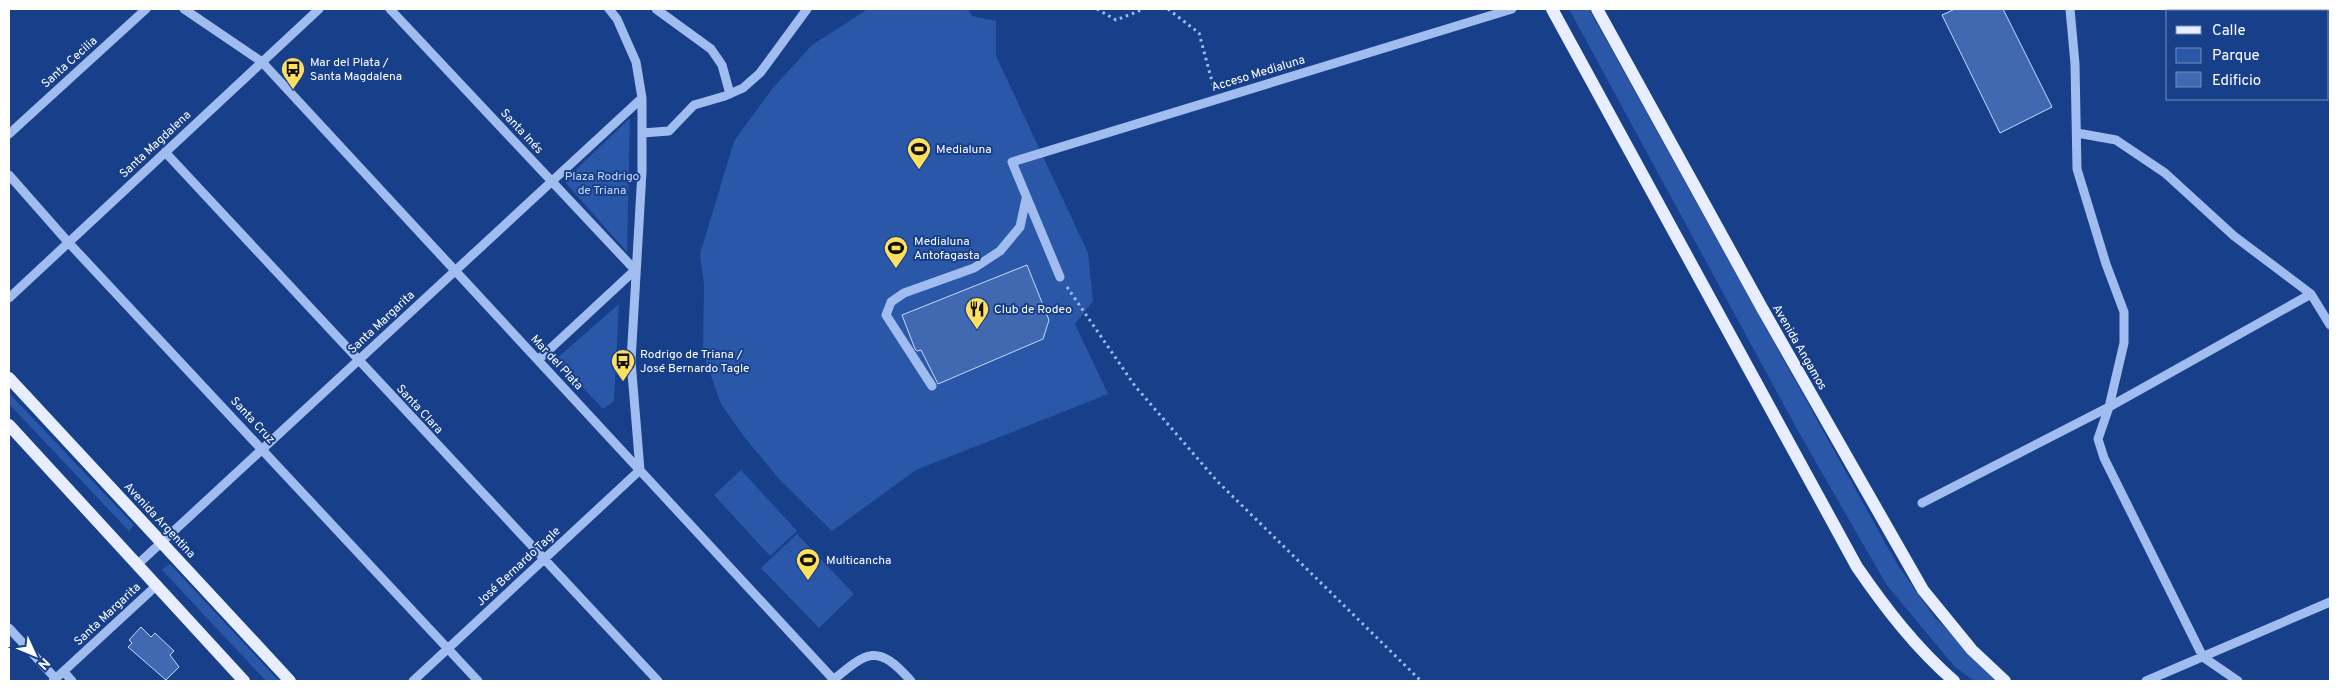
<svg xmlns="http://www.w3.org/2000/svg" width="2339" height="690" font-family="Overpass,sans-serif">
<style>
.green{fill:#2a57a8}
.building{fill:#4069b2;stroke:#c6d9fa}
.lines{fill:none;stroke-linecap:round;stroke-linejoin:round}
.path{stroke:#a1bcee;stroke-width:3;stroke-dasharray:2.5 4;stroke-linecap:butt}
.minor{stroke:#a1bcee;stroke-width:9}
.major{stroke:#e8eeff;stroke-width:12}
.labels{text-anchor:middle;stroke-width:4;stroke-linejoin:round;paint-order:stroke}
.street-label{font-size:12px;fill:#fff;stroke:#183f8a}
.poi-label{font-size:12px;fill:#fff;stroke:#183f8a;text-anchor:start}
.park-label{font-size:12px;fill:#c6d9fa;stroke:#183f8a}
</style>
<rect width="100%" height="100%" fill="#183f8a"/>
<!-- green -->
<path class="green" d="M 868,9 L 968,9 L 972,16 L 996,21 L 996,56 L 1088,253 L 1093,301 L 1075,324 L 1108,394 L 916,470 L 832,531 L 780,480 L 745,438 L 721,404 L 703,353 L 704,285 L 700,254 L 734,141 L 772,89 L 812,45 Z
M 1569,9 L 1589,9 L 1897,564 L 1935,618 L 2000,681 L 1974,681 L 1954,666 L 1886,584 L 1798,431 Z
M 630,118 L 627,252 L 564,181 Z
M 619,304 L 614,401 L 603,409 L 556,359 Z
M 9,393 L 134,525 L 129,531 L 9,404 Z
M 741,470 L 797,531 L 770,556 L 714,495 Z
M 797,534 L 854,594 L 819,628 L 761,568 Z
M 170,564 L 279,681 L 266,681 L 162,570 Z"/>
<!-- building -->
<path class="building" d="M 1955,9 L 2003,9 L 2052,107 L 2000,133 L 1942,15 Z
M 1027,265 L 1049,320 L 1043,339 L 938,384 L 921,350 L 917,351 L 915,349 L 902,315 Z
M 141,627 L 151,637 L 155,633 L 174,651 L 170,655 L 179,667 L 166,680 L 128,647 L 132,643 L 129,640 Z"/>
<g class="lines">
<!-- path -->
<path class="path" d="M 1097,9 L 1116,20 L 1144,9
M 1168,9 L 1199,33 L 1214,89
M 1067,287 L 1135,386 L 1217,481 L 1421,681"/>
<!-- minor -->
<path class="minor" d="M 184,9 L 262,62 L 834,680
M 390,9 L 635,270 L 538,360
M 609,9 L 617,19 L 636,62 L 642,98 L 642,172 L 631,361 L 640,470
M 656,9 L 711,49 L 722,65 L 730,94
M 2070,9 L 2075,64 L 2077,169 L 2106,264 L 2124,312 L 2124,343 L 2109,407 L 2098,439 L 2104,458 L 2203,657 L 2238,681
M 642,133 L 669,131 L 694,105 L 725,96 L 743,88 L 760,73 L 807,9
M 2077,133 L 2116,140 L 2165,173 L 2234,236 L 2311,294 L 2330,325
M 9,134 L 146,9
M 165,152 L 658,681
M 9,175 L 68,242 L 478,681
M 1060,277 L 1012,162 L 1512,9
M 9,298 L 319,9
M 932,386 L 886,315 L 891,302 L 904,293 L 974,268 L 1000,251 L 1020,227 L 1026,199
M 1922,503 L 2109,407 L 2311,294
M 137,565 L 642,98
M 9,628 L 56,679
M 64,672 L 72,681
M 53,681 L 156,586
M 413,681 L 640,470
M 832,681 C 868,651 877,643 911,681
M 2146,681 L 2330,602"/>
<!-- major -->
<path class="major" d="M 1552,9 L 1857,567 C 1886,609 1916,648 1954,681
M 1597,9 L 1762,308 L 1923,590 L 1972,650 L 2005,681
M 9,378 L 290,681
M 9,425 L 244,681"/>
</g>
<!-- icons -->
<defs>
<g id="bus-pin" transform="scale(1.25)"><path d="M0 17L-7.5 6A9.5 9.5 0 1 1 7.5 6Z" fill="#ffe05e" stroke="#183f8a"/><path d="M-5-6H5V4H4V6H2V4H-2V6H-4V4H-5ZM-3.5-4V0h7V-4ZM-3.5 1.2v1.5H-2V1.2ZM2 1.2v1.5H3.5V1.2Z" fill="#111"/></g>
<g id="stadium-pin" transform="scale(1.25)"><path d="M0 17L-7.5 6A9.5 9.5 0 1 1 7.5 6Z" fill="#ffe05e" stroke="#183f8a"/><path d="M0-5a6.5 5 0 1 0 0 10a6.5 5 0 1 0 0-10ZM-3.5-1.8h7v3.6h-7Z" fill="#111"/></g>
<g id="restaurant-pin" transform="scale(1.25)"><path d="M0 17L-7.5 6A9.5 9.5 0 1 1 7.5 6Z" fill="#ffe05e" stroke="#183f8a"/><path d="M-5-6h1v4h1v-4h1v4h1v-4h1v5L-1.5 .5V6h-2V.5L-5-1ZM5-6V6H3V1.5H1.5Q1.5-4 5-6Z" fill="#111"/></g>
</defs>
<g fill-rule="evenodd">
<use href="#bus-pin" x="293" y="69"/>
<use href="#stadium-pin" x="919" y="149"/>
<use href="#stadium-pin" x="896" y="248"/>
<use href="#restaurant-pin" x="977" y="309"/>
<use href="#bus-pin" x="623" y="361"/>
<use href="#stadium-pin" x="808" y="560"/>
</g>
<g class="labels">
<!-- street labels -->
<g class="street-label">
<text transform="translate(69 62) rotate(-42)" y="4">Santa Cecilia</text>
<text transform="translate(1258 73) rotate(-17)" y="4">Acceso Medialuna</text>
<text transform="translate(522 131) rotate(47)" y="4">Santa Inés</text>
<text transform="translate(155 144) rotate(-43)" y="4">Santa Magdalena</text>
<text transform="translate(381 322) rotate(-43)" y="4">Santa Margarita</text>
<text transform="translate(1800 347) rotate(60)" y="4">Avenida Angamos</text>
<text transform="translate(557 362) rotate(47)" y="4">Mar del Plata</text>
<text transform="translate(420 409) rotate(47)" y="4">Santa Clara</text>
<text transform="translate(253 420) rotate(47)" y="4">Santa Cruz</text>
<text transform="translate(160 520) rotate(47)" y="4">Avenida Argentina</text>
<text transform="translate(518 566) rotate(-43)" y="4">José Bernardo Tagle</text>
<text transform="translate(107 614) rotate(-43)" y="4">Santa Margarita</text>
</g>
<!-- poi labels -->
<g class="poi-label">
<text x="310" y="66">Mar del Plata /<tspan x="310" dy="14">Santa Magdalena</tspan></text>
<text x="936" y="153">Medialuna</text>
<text x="914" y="245">Medialuna<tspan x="914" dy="14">Antofagasta</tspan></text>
<text x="994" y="313">Club de Rodeo</text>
<text x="640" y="358">Rodrigo de Triana /<tspan x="640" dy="14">José Bernardo Tagle</tspan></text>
<text x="826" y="564">Multicancha</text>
</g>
<!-- park labels -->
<g class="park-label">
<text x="602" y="180">Plaza Rodrigo<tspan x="602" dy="14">de Triana</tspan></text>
</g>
</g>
<!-- border -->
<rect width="2339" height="690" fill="none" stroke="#ffffff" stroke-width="20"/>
<!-- legend -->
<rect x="2166" y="10" width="162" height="90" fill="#183f8a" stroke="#748cb9"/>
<rect x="2176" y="26" width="25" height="8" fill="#e8eeff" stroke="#748cb9"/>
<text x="2212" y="35" font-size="15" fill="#ffffff">Calle</text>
<rect x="2176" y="48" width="25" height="15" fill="#2a57a8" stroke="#748cb9"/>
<text x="2212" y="60" font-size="15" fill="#ffffff">Parque</text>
<rect x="2176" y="72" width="25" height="15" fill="#4069b2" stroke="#748cb9"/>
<text x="2212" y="85" font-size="15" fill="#ffffff">Edificio</text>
<!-- north arrow -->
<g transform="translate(35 655) rotate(134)" stroke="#183f8a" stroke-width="4" paint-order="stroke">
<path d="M0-4L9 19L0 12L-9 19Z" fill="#ffffff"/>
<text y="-8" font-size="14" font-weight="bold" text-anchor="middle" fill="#ffffff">N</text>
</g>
</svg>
